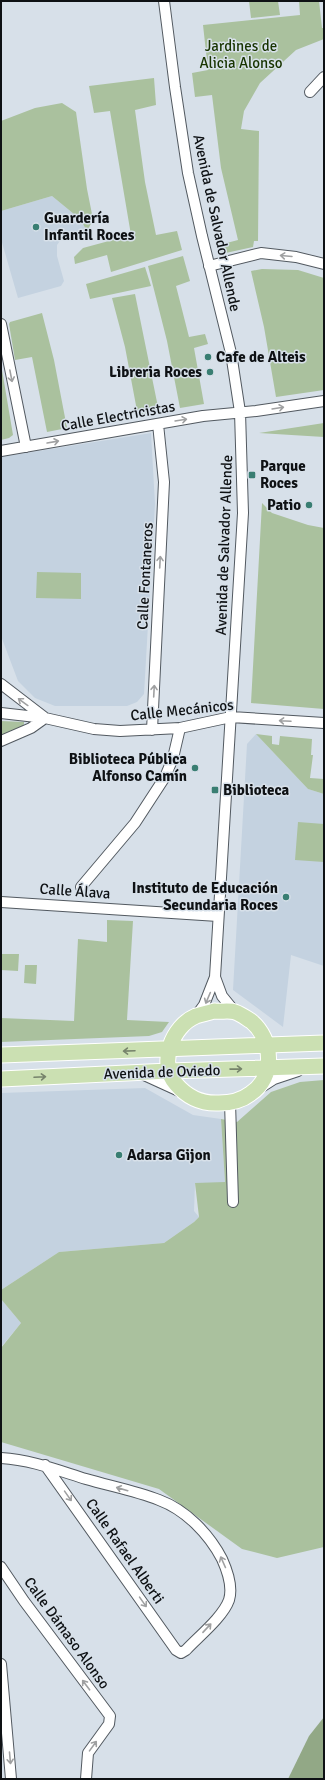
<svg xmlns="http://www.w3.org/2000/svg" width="325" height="1780" font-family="Signika,sans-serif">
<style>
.built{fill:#c4d2e0}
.green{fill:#aac19e}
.forest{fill:#92a886}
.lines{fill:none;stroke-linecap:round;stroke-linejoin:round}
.street-casing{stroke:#525960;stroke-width:12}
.primary-casing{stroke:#fff;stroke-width:17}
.street{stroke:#fff;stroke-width:10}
.primary{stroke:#cbe0b2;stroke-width:15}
.oneway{stroke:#9fa0a1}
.oneway2{stroke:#76836b}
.poi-dot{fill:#397e72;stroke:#d7e0e9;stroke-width:1.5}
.labels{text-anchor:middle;stroke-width:3;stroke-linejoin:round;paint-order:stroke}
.park-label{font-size:15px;fill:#183400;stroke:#d7e0e9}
.poi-label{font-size:15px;font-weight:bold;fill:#0e1114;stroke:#d7e0e9;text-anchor:start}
.street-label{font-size:15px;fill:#0e1114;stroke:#d7e0e9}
</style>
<rect width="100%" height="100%" fill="#d7e0e9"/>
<!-- built -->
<path class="built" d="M 52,196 L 80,219 L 86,229 L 68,234 L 62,238 L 57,245 L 57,256 L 64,281 L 61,286 L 18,298 L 1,239 L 1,211 Z
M 151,433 L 155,504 L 144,694 L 137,702 L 127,706 L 55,706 L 35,698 L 18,681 L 1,636 L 1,457 Z
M 256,734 L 308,789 L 324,794 L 324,966 L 291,955 L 283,1027 L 233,990 L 247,744 Z
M 145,1088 L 193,1115 L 221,1119 L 225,1183 L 195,1183 L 194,1211 L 199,1217 L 194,1222 L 164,1243 L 59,1252 L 1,1290 L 1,1093 Z
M 1,1299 L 21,1323 L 1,1347 Z"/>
<!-- green -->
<path class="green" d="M 249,1 L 278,1 L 280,15 L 251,18 Z
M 299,1 L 319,1 L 322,28 L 324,28 L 324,39 L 296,50 L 260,83 L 244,111 L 241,129 L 259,131 L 258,241 L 254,241 L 253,247 L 221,254 L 219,245 L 238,240 L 221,168 L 212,95 L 195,97 L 192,73 L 208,70 L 203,25 L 300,15 Z
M 154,78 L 156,105 L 135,110 L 145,182 L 156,235 L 177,231 L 182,250 L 111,272 L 107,255 L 75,264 L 74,257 L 83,248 L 131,235 L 110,111 L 94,113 L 89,86 Z
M 62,103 L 76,112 L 87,189 L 92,214 L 93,220 L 87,231 L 80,219 L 52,196 L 1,211 L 1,121 L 35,108 Z
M 183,256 L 190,281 L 176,286 L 189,337 L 205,334 L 208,344 L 194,348 L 204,404 L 180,408 L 167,341 L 148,266 Z
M 145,267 L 151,286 L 90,299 L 86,284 Z
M 262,269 L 298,270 L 324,278 L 324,390 L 276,397 L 264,327 L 251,271 Z
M 135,294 L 159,412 L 138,416 L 125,347 L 112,298 Z
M 42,313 L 54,360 L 67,428 L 47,432 L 32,357 L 15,360 L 9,324 L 10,322 Z
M 1,364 L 13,435 L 9,438 L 1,440 Z
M 324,423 L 324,437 L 259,433 Z
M 262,503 L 272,513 L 308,525 L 324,528 L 324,709 L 251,703 Z
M 37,572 L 81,573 L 81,599 L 36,598 Z
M 1,721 L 24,722 L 24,724 L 22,728 L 1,737 Z
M 256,734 L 272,736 L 272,744 L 279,745 L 280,736 L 312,739 L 311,755 L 313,755 L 310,778 L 324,779 L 324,794 L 308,789 Z
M 298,822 L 324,824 L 324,862 L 295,860 Z
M 107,920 L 133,921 L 127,1020 L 169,1022 L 162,1032 L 149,1036 L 1,1042 L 1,1018 L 74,1021 L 78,939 L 107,942 Z
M 1,954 L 19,954 L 18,971 L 1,970 Z
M 25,965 L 37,965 L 36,984 L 24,983 Z
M 324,1080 L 324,1547 L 277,1558 L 242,1549 L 159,1489 L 1,1442 L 1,1348 L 21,1323 L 1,1299 L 1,1290 L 59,1252 L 164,1243 L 194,1222 L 199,1217 L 195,1183 L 225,1182 L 221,1119 L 237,1122 L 271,1092 L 300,1082 Z"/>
<!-- forest -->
<path class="forest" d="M 324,1717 L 324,1779 L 288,1779 L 309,1736 Z"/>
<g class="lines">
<!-- street casing -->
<g class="street-casing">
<path id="street" d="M 164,1 L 175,87 L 188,173 L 202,236 L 231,353 L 240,412 L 243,513 L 215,977 L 204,1005 L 196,1016
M 310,92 L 324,77
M 209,266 L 261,253 L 296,257 L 324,264
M 1,324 L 26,447
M 1,451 L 203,416 L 256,411 L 324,401
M 1,684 L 44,717
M 1,713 L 45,718 L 94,729 L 120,731 L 180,728 L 231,717 L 324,723
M 152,730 L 164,482 L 158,424
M 1,741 L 31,728 L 45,718
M 81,887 L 135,823 L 165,777 L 173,758 L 180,728
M 1,902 L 218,916
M 215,977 L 222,996 L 235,1012
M 144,1075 L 179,1091
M 260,1088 L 274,1079 L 298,1071
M 230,1102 L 233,1202
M 1,1458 C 32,1460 57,1470 86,1479 C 110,1486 136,1491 159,1500 C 186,1510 209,1534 222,1559 C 227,1570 233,1587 229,1600 C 223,1617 198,1637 186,1650 L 181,1653 L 176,1650 L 45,1465
M 1,1567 L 24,1601 L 110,1716 L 109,1724 L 88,1753 L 86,1779
M 1,1664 L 11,1779"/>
</g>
<!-- primary casing -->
<g class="primary-casing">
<path id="primary" d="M 214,1011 C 221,1012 229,1010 235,1012 C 241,1014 246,1018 251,1021 C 273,1039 276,1077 250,1094 C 241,1101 230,1103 219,1103 C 201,1104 187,1097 176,1084 C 158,1063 172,1026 196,1016 C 202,1014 208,1013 214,1011 Z
M 1,1055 L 324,1043
M 1,1079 L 169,1071 L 324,1066"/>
</g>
<!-- street -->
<use href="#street" class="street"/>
<!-- primary -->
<use href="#primary" class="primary"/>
</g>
<!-- one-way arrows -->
<defs><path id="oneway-shaft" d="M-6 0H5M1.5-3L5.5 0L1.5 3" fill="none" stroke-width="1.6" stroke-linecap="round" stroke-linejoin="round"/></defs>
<g class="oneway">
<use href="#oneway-shaft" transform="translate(286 256) rotate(-175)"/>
<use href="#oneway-shaft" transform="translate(11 376) rotate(79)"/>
<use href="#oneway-shaft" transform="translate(278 408) rotate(-9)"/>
<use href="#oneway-shaft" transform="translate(181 420) rotate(-9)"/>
<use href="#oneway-shaft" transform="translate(53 442) rotate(-10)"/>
<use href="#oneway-shaft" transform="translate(160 562) rotate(-87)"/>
<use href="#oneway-shaft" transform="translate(154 691) rotate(-87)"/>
<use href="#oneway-shaft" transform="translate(23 702) rotate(-144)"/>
<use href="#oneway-shaft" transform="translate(285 721) rotate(-177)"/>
<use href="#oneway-shaft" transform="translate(208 998) rotate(113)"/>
<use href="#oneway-shaft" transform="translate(122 1489) rotate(-164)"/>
<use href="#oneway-shaft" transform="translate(68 1496) rotate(55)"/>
<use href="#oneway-shaft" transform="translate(223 1562) rotate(-114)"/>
<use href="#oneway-shaft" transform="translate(143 1602) rotate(55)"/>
<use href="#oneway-shaft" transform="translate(207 1628) rotate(-47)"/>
<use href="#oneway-shaft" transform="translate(86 1685) rotate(-127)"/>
<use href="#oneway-shaft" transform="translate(93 1746) rotate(-54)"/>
<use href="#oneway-shaft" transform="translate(10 1758) rotate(85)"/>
</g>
<g class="oneway2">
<use href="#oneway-shaft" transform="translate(129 1051) rotate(178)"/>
<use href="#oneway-shaft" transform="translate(236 1069) rotate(-1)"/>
<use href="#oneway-shaft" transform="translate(40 1077) rotate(-3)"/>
</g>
<!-- markers -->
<g class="poi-dot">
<circle cx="36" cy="227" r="4"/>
<circle cx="208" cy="357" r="4"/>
<circle cx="210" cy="372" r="4"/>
<rect x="248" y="471" width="8" height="8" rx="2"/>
<circle cx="309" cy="505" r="4"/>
<circle cx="195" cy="768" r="4"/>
<rect x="211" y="786" width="8" height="8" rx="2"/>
<circle cx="286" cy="897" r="4"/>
<circle cx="119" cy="1155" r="4"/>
</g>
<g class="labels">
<!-- park labels -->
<g class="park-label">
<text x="241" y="51">Jardines de<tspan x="241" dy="17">Alicia Alonso</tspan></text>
</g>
<!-- poi labels -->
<g class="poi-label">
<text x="44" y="223">Guardería<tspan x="44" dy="17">Infantil Roces</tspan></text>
<text x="216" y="362">Cafe de Alteis</text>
<text x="202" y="377" text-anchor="end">Libreria Roces</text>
<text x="260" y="471">Parque<tspan x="260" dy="17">Roces</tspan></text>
<text x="301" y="510" text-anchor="end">Patio</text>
<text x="187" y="764" text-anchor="end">Biblioteca Pública<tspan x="187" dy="17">Alfonso Camín</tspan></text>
<text x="223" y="795">Biblioteca</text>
<text x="278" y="893" text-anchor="end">Instituto de Educación<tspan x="278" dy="17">Secundaria Roces</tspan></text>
<text x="127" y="1160">Adarsa Gijon</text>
</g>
<!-- street labels -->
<g class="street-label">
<text transform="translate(217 223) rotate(78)" y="5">Avenida de Salvador Allende</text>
<text transform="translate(118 416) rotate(-10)" y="5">Calle Electricistas</text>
<text transform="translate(224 545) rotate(-88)" y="5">Avenida de Salvador Allende</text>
<text transform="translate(145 576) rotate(-87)" y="5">Calle Fontaneros</text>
<text transform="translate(182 710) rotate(-6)" y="5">Calle Mecánicos</text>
<text transform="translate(75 891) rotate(4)" y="5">Calle Álava</text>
<text transform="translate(162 1072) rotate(-2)" y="5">Avenida de Oviedo</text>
<text transform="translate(125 1551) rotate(55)" y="5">Calle Rafael Alberti</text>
<text transform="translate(67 1633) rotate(54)" y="5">Calle Dámaso Alonso</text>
</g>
</g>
<!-- border -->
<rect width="325" height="1780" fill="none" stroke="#0e1114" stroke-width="4"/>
</svg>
